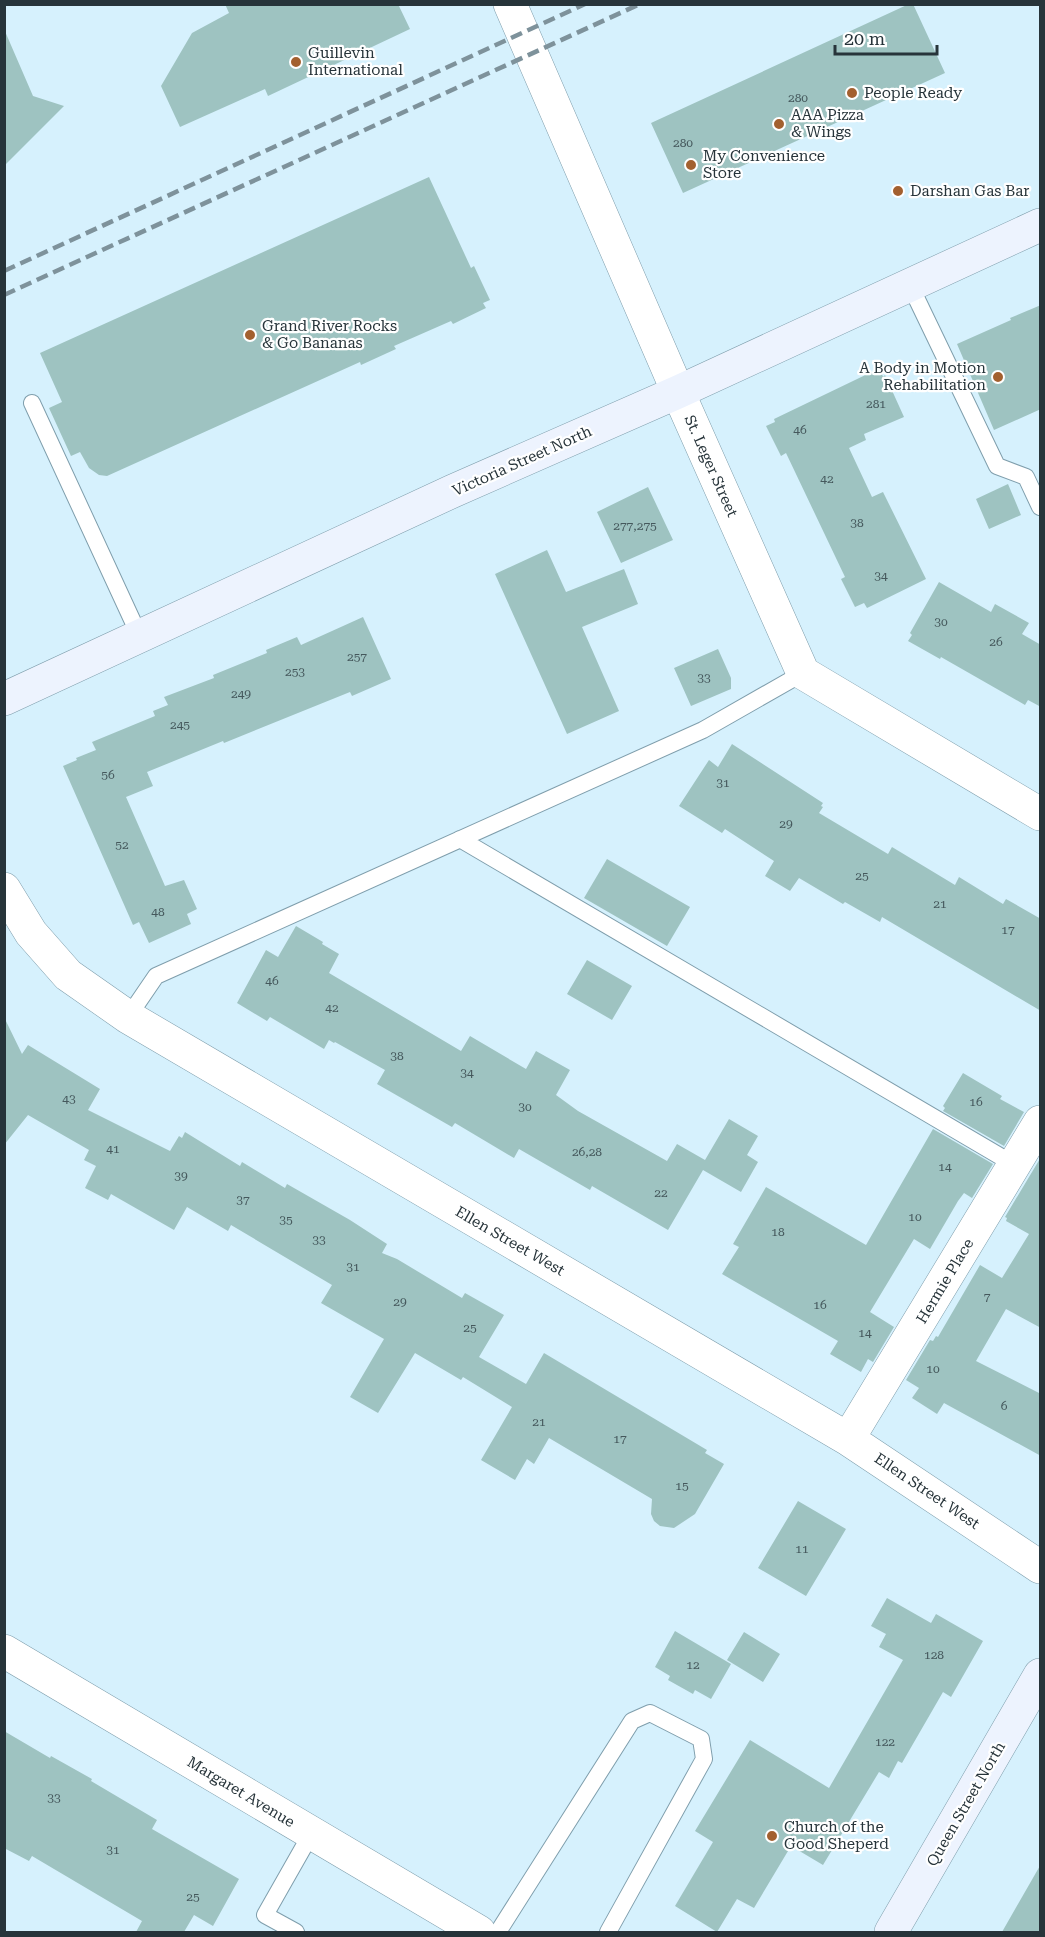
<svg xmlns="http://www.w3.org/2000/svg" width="1045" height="1937" font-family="'Roboto Serif',serif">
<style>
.building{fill:#9ec3c1}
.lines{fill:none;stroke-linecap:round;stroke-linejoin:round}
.lane-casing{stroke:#7f9eac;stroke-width:18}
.street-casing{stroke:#7f9eac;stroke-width:34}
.secondary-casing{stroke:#7f9eac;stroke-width:34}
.lane{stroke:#fff;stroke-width:16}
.street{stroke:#fff;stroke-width:33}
.secondary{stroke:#edf3fe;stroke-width:33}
.rail{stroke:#7e929b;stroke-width:4.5;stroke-dasharray:12 6;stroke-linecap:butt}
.poi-dot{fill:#a3602f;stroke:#fff;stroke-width:2}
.labels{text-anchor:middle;stroke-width:4.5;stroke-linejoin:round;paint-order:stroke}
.number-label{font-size:12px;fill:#45585c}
.poi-label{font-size:15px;fill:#27343a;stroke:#fff;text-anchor:start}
.street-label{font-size:15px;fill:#27343a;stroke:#fff}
</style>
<rect width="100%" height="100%" fill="#d6f1fd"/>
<!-- building -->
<path class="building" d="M 225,4 L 398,4 L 410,29 L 268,96 L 265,89 L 180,127 L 161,86 L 192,33 L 229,13 Z
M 909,4 L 913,4 L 945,73 L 683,193 L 651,123 Z
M 4,29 L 33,96 L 64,106 L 4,166 Z
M 429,177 L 471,268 L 474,266 L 490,300 L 483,303 L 486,308 L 453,324 L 451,321 L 394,346 L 396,349 L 361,365 L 360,362 L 107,476 L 99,475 L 89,468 L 80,452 L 71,456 L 49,408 L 62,402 L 40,353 Z
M 1041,305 L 1041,409 L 994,430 L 957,344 L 1011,320 L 1010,318 Z
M 880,368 L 883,377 L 885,375 L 904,417 L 864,434 L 866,440 L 849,448 L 872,497 L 883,492 L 926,579 L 867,608 L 864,603 L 855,607 L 841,579 L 845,577 L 786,453 L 781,456 L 766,426 L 775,422 L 774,419 Z
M 1008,484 L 1021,515 L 989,529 L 976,499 Z
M 648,487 L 673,540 L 621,563 L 597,512 Z
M 547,550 L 566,592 L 624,569 L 638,604 L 582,627 L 619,711 L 567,734 L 495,574 Z
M 939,582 L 991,612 L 995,604 L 1029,623 L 1022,634 L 1041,645 L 1041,707 L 1028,700 L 1025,705 L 941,657 L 940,659 L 908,641 L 912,635 L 910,633 Z
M 363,617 L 391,679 L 352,696 L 350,692 L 224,743 L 223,741 L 147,772 L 153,786 L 126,797 L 165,886 L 184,880 L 197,909 L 187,914 L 191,924 L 149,943 L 139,922 L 133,925 L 63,766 L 77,760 L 76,758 L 96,750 L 92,742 L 155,716 L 153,711 L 168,705 L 164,697 L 214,678 L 213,675 L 267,653 L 266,650 L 297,637 L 301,645 Z
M 718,649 L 731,678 L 731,689 L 691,706 L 674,668 Z
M 732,744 L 823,803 L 821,806 L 823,807 L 819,813 L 888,854 L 892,847 L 955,885 L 959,877 L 1003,904 L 1006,899 L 1041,919 L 1041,1011 L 882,917 L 880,922 L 845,902 L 843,904 L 799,878 L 790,891 L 765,876 L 774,861 L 725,829 L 722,833 L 679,806 L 709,760 L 718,767 Z
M 607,859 L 690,907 L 667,946 L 584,898 Z
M 296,926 L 323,942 L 322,944 L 339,954 L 329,973 L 461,1051 L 470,1036 L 526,1069 L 536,1051 L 570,1070 L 556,1095 L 578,1111 L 667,1161 L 677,1144 L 705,1160 L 729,1119 L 758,1136 L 747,1155 L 758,1162 L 741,1192 L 703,1170 L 668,1230 L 592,1186 L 590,1190 L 519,1149 L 514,1158 L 455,1123 L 452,1127 L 377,1084 L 385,1070 L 335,1042 L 334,1043 L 329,1040 L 324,1049 L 270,1017 L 267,1021 L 237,1003 L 266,950 L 278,957 Z
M 587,960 L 632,986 L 612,1020 L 567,994 Z
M 4,1017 L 22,1054 L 28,1045 L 100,1089 L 88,1110 L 170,1151 L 179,1136 L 182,1138 L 185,1132 L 240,1166 L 242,1162 L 285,1188 L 287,1184 L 350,1220 L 387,1244 L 382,1253 L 397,1259 L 462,1298 L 465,1293 L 504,1315 L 479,1357 L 526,1384 L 544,1353 L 707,1450 L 705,1453 L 724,1464 L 695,1514 L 674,1528 L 660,1526 L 654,1521 L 651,1514 L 652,1499 L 549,1438 L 534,1464 L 527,1459 L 515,1480 L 481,1460 L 512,1407 L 463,1377 L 461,1380 L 415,1353 L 378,1413 L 350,1397 L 384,1339 L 321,1303 L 332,1285 L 231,1225 L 228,1231 L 187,1207 L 174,1230 L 111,1194 L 108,1200 L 85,1188 L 96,1166 L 84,1160 L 89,1150 L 28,1115 L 4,1145 Z
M 963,1073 L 1002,1096 L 1000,1099 L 1024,1112 L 1004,1146 L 943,1111 L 945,1108 L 943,1106 Z
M 933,1129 L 993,1164 L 972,1198 L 964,1193 L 958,1201 L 930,1249 L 914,1239 L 870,1312 L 894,1327 L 873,1362 L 868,1359 L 861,1372 L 830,1354 L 838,1341 L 722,1274 L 739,1247 L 733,1244 L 766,1187 L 866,1245 Z
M 1041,1157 L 1041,1328 L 1006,1309 L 976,1361 L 1041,1394 L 1041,1456 L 944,1403 L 937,1414 L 912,1398 L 919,1388 L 906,1380 L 930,1340 L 933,1341 L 936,1336 L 938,1337 L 980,1265 L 1002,1278 L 1029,1234 L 1006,1221 L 1007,1218 L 1005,1217 Z
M 798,1501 L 846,1529 L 806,1596 L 758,1568 Z
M 887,1598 L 931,1623 L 936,1614 L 983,1641 L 951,1697 L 943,1692 L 902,1763 L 898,1761 L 889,1778 L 879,1772 L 823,1865 L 791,1846 L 754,1908 L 737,1899 L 717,1932 L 675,1906 L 713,1842 L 695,1831 L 750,1740 L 829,1788 L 903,1660 L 879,1647 L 886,1634 L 871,1626 Z
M 675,1631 L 731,1664 L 711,1699 L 695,1690 L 693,1694 L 668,1680 L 670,1676 L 655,1667 Z
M 744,1632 L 780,1654 L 763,1682 L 727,1660 Z
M 4,1731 L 50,1758 L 51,1756 L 92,1779 L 91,1781 L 157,1820 L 152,1829 L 239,1879 L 213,1926 L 194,1915 L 184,1932 L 136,1932 L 142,1921 L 32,1856 L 29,1861 L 4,1848 Z
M 1041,1864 L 1041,1932 L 1002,1932 Z"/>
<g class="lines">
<!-- lane casing -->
<g class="lane-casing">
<path id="lane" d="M 910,285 L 997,466 L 1026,477 L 1040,507
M 32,403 L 140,637
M 460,839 L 1015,1165
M 128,1017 L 156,976 L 703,730 L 803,673
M 296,1932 L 265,1915 L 311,1834
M 498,1932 L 632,1721 L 650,1713 L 701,1739 L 704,1759 L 608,1932"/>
</g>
<!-- street casing -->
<g class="street-casing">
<path id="street" d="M 510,4 L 678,392 L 803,673 L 1040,814
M 4,889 L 31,933 L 68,975 L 128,1017 L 848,1439 L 1040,1567
M 848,1439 L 1040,1122
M 4,1651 L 479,1932"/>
</g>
<!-- secondary casing -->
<g class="secondary-casing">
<path id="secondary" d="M 4,699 L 453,491 L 678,392 L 1040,225
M 891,1932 L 1040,1675"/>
</g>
<!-- lane -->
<use href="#lane" class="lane"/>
<!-- street -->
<use href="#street" class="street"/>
<!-- secondary -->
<use href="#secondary" class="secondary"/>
<!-- rail -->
<path class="rail" d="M 4,271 L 585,4
M 4,295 L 640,4"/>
</g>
<!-- markers -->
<g class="poi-dot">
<circle cx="296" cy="62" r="6"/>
<circle cx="852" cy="93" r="6"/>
<circle cx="779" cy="124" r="6"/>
<circle cx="691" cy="165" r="6"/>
<circle cx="898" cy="191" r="6"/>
<circle cx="250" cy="335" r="6"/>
<circle cx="998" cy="377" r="6"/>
<circle cx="772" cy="1836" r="6"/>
</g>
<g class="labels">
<!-- number labels -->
<g class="number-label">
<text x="798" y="102">280</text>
<text x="683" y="147">280</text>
<text x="876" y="408">281</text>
<text x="800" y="434">46</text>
<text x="827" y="483">42</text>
<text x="857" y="527">38</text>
<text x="635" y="530">277,275</text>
<text x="881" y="580">34</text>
<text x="941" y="626">30</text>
<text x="996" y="646">26</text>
<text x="357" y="661">257</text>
<text x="295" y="676">253</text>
<text x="704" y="682">33</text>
<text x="241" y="698">249</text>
<text x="180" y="729">245</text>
<text x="108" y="779">56</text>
<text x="723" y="787">31</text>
<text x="786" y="828">29</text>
<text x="122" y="849">52</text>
<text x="862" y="880">25</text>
<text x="940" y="908">21</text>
<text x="158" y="916">48</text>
<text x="1008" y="934">17</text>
<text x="272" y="985">46</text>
<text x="332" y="1012">42</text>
<text x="397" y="1060">38</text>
<text x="467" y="1077">34</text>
<text x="69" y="1103">43</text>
<text x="976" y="1106">16</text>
<text x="525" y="1111">30</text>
<text x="113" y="1153">41</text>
<text x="587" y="1156">26,28</text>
<text x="945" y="1171">14</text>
<text x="181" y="1180">39</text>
<text x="661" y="1197">22</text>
<text x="243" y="1204">37</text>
<text x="915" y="1221">10</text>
<text x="286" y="1224">35</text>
<text x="778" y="1236">18</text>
<text x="319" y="1244">33</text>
<text x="353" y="1271">31</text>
<text x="987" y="1301">7</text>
<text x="400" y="1306">29</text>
<text x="820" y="1309">16</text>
<text x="470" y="1332">25</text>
<text x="865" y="1337">14</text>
<text x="933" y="1373">10</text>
<text x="1004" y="1410">6</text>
<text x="539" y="1426">21</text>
<text x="620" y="1443">17</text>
<text x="682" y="1490">15</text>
<text x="802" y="1553">11</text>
<text x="934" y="1659">128</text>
<text x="693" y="1669">12</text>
<text x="885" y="1746">122</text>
<text x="54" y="1802">33</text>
<text x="113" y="1854">31</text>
<text x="193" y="1901">25</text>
</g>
<!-- poi labels -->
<g class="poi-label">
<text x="308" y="58">Guillevin<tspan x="308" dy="17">International</tspan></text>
<text x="864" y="98">People Ready</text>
<text x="791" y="120">AAA Pizza<tspan x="791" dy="17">&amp; Wings</tspan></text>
<text x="703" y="161">My Convenience<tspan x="703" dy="17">Store</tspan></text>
<text x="910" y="196">Darshan Gas Bar</text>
<text x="262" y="331">Grand River Rocks<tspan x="262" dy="17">&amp; Go Bananas</tspan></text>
<text x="986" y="373" text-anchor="end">A Body in Motion<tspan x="986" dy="17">Rehabilitation</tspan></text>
<text x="784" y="1832">Church of the<tspan x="784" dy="17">Good Sheperd</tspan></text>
</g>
<!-- street labels -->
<g class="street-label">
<text transform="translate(522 461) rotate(-24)" y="5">Victoria Street North</text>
<text transform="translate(711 466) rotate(66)" y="5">St. Leger Street</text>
<text transform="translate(510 1241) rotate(30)" y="5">Ellen Street West</text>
<text transform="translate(945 1281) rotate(-59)" y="5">Hermie Place</text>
<text transform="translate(927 1491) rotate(34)" y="5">Ellen Street West</text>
<text transform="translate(241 1792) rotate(31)" y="5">Margaret Avenue</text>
<text transform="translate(966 1804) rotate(-60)" y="5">Queen Street North</text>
</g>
</g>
<!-- border -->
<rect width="1045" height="1937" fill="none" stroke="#27343a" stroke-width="12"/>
<!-- scale -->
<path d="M835 45v9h102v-9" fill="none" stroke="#27343a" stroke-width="3"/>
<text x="844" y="45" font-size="18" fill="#27343a" stroke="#ffffff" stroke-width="4.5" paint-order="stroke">20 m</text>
</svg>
